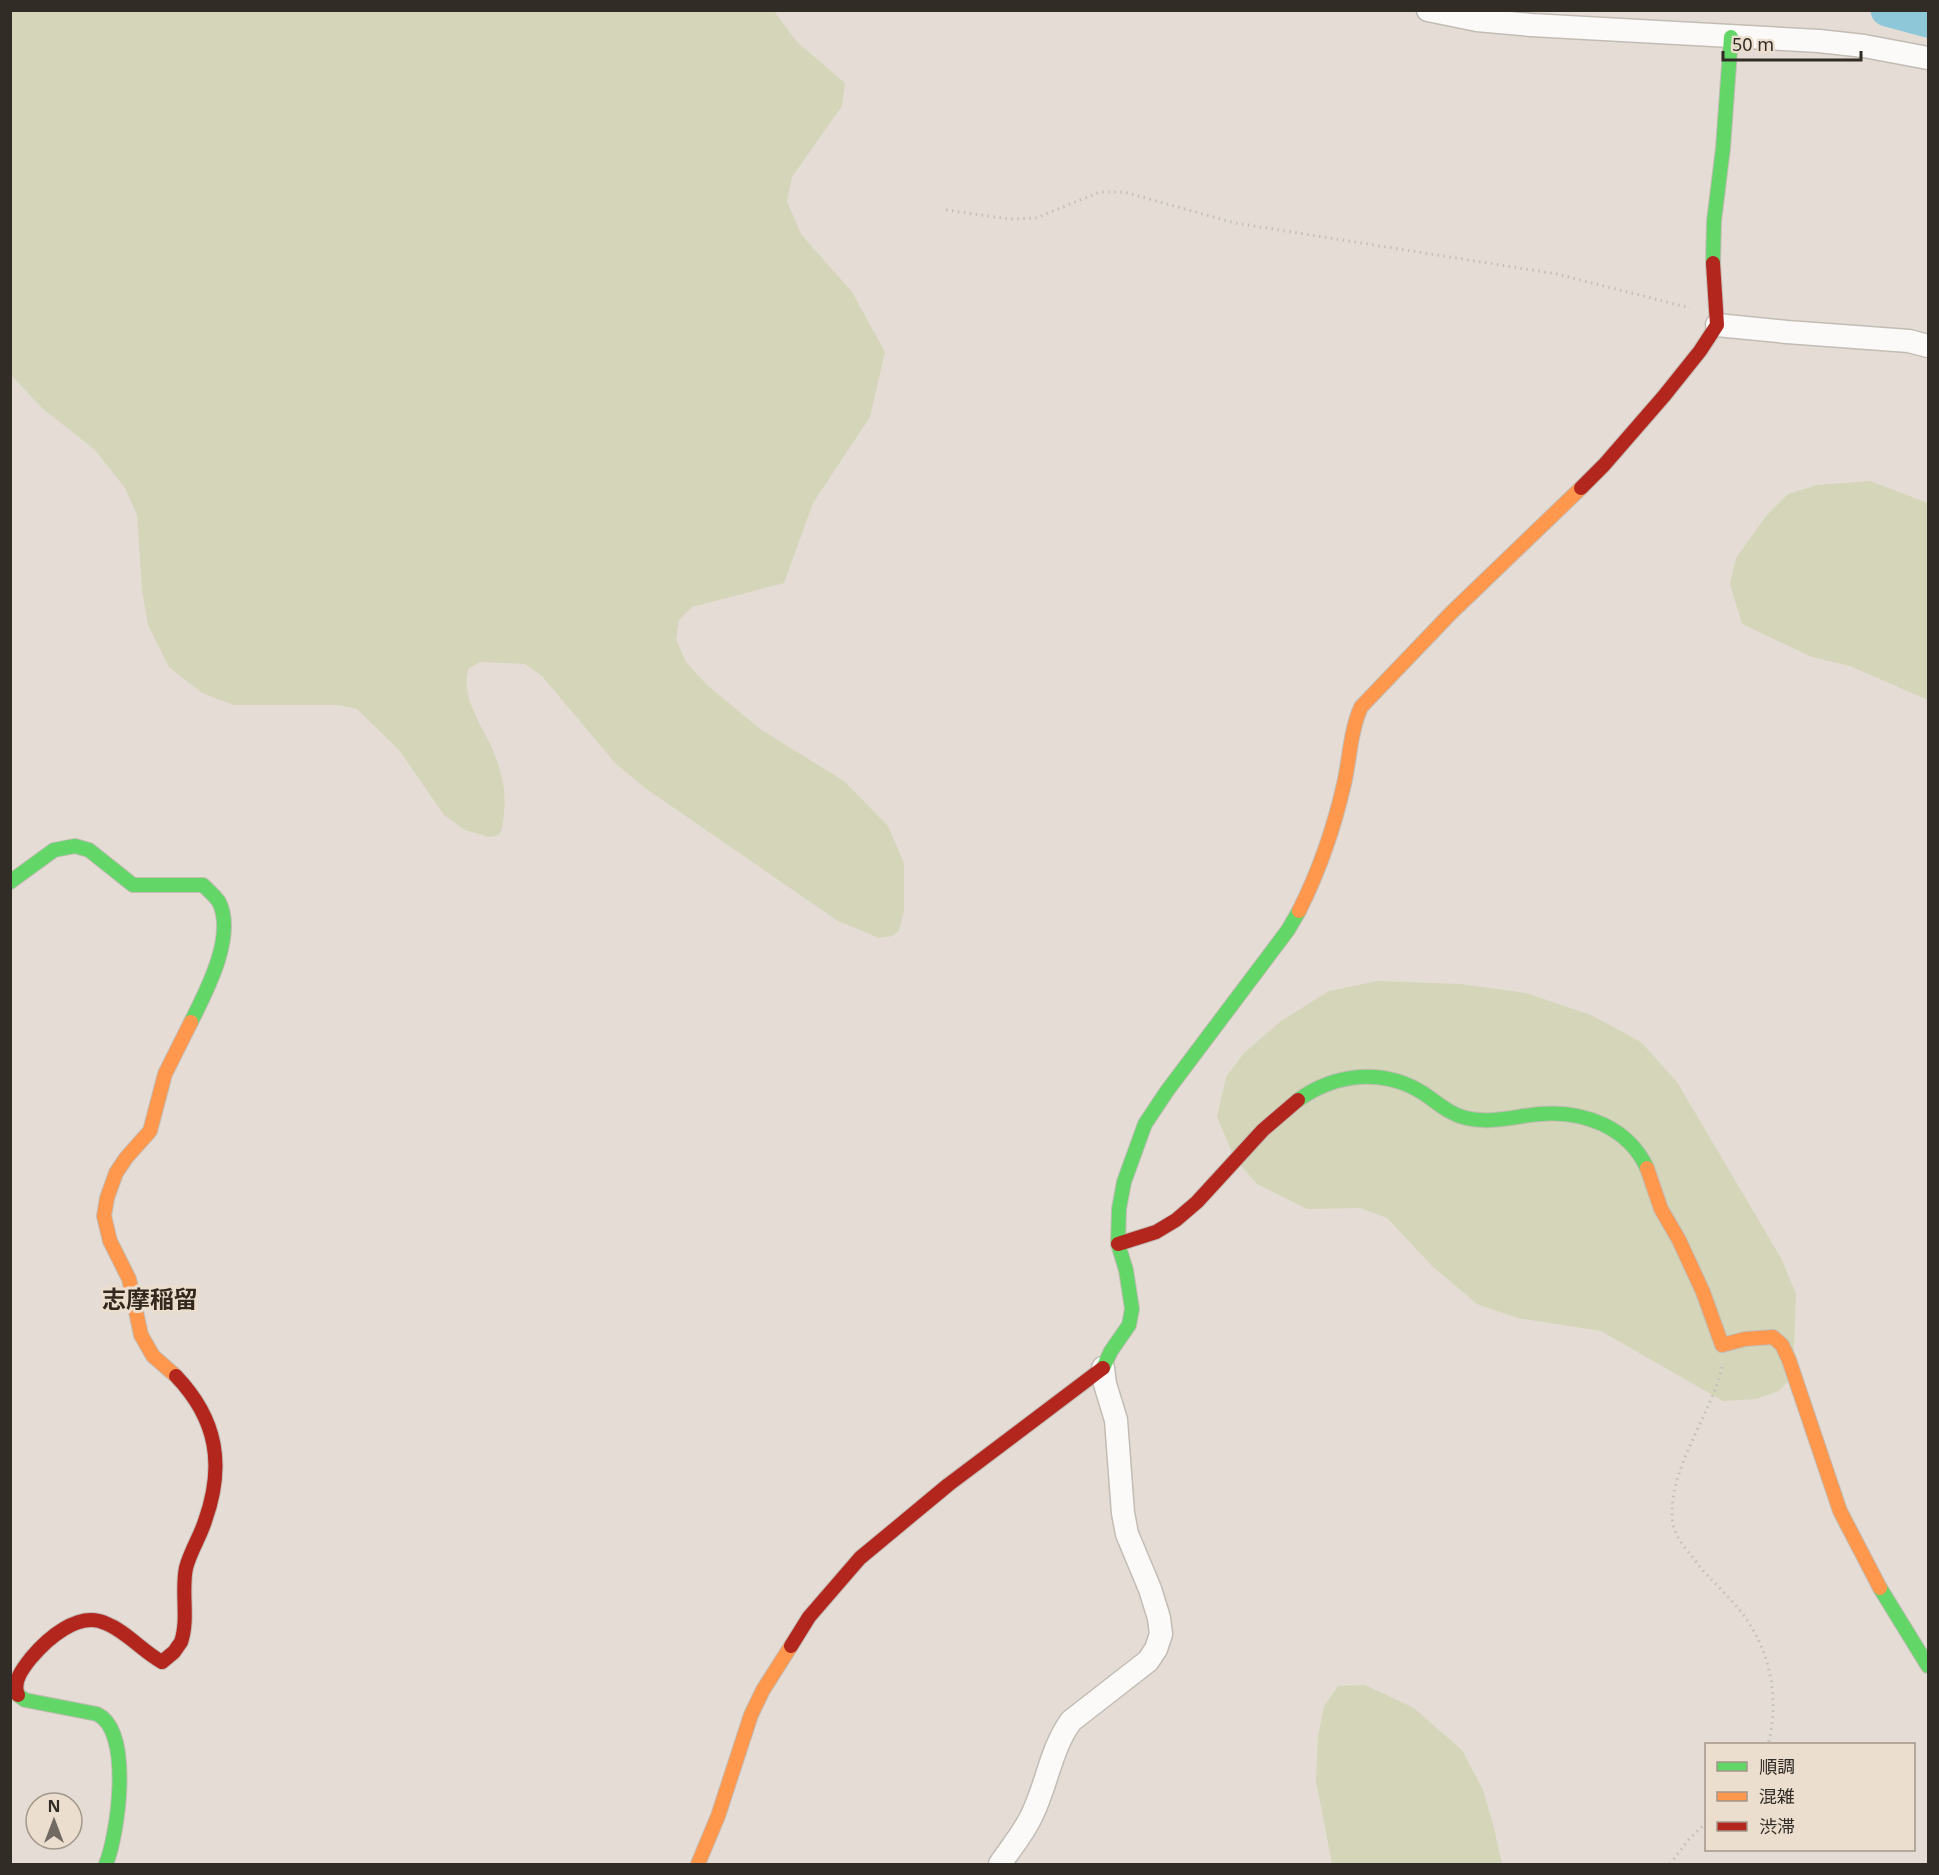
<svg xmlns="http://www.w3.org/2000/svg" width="1939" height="1875" font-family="'Noto Sans','Noto Sans JP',sans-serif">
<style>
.green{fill:#d4d5b9}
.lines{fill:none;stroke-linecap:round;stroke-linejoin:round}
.river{stroke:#8ec7d7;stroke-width:33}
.street-casing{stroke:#c2bcb5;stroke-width:25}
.fast-casing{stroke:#c2bcb5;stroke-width:16}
.slow-casing{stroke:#c2bcb5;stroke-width:16}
.jam-casing{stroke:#c2bcb5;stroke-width:16}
.path{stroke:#c2bfbc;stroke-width:3;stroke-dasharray:1.5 4.5;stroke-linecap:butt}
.street{stroke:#fbfaf9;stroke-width:22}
.fast{stroke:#63d668;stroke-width:14}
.slow{stroke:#ff974d;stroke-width:14}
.jam{stroke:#b3261e;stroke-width:14}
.labels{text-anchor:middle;stroke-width:6;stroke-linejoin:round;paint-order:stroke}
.quarter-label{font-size:24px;font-weight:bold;fill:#33281d;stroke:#ecdece}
</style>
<rect width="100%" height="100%" fill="#e5ddd5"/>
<!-- green -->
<path class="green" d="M 11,10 L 774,11 L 797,42 L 845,83 L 842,106 L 792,177 L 787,201 L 801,234 L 852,292 L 885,352 L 870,417 L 813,503 L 784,583 L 692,607 L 679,620 L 676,639 L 686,662 L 707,685 L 760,729 L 844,781 L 888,826 L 904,863 L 904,910 L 899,931 L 892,936 L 879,938 L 838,921 L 645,788 L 615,763 L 542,676 L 525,664 L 480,662 L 469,668 C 458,698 487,731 496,758 C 503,777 506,793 504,813 C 503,821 503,828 499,835 L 489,837 L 465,830 L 444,815 L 399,750 L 357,709 L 338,705 L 234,705 L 202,693 L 169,667 L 148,625 L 142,590 L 137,515 L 125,488 L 95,450 L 42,408 L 11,375 Z
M 1870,481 L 1928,503 L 1928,700 L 1850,666 L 1812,657 L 1742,624 L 1730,584 L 1736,558 L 1767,515 L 1788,494 L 1817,485 Z
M 1378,981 L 1460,984 L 1526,993 L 1591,1015 L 1641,1042 L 1677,1082 L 1782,1260 L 1796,1294 L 1793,1376 L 1779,1391 L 1756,1399 L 1723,1401 L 1601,1331 L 1517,1318 L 1477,1304 L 1433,1267 L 1387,1218 L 1360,1208 L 1307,1209 L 1257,1184 L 1235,1159 L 1217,1117 L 1226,1077 L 1244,1053 L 1281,1021 L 1329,991 Z
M 1365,1685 L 1414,1708 L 1462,1750 L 1483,1790 L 1494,1828 L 1502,1864 L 1332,1864 L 1316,1781 L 1318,1736 L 1324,1706 L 1338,1686 Z"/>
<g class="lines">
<!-- river -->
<path class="river" d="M 1887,10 L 1928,21"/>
<!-- street casing -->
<g class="street-casing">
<path id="street" d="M 1428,10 L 1477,20 L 1531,25 L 1819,41 L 1864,46 L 1928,58
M 1717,325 L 1787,332 L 1909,341 L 1928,346
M 1000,1864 C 1010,1849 1023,1834 1031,1817 C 1047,1786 1050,1750 1071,1721 L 1148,1661 L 1156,1649 L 1161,1634 L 1159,1618 L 1150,1589 L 1127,1534 L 1123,1513 L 1116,1420 L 1105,1384 L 1103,1368"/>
</g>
<!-- fast casing -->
<g class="fast-casing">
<path id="fast" d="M 1713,263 L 1714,221 L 1723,148 L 1731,37
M 10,882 L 54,850 L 75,846 L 89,850 L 133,885 L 203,885 C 208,890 215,896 219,902 C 236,936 206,992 191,1022
M 1298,1100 C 1336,1073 1383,1068 1423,1093 C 1438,1103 1449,1114 1466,1118 C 1490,1124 1516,1116 1540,1114 C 1583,1110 1628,1127 1647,1168
M 1103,1368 L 1111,1351 L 1129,1325 L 1132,1309 L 1126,1270 L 1118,1244 L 1119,1209 L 1124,1182 L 1145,1124 L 1167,1091 L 1288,930 L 1299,911
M 1880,1588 L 1928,1666
M 18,1695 L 25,1700 L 97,1714 C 133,1731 118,1834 106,1864"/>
</g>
<!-- slow casing -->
<g class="slow-casing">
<path id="slow" d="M 1299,911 C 1319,871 1334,828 1344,784 C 1350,758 1350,732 1361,707 L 1451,613 L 1581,488
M 1647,1168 L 1661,1209 L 1679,1240 L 1703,1292 L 1722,1345 L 1745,1339 L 1773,1337 L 1782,1345 L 1789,1360 L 1840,1511 L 1880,1588
M 176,1376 L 153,1356 L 141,1335 L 129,1279 L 110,1241 L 104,1216 L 107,1198 L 116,1173 L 126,1158 L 150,1131 L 165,1074 L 191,1022
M 698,1864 L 718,1816 L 751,1715 L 763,1690 L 791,1646"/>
</g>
<!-- jam casing -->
<g class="jam-casing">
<path id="jam" d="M 1581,488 L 1604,465 L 1664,396 L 1700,351 L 1717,325 L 1713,263
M 1118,1244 L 1156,1232 L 1176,1220 L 1197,1202 L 1263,1130 L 1298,1100
M 791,1646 L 809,1617 L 860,1558 L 948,1485 L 1103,1368
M 18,1695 C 12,1682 23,1668 31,1658 C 47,1639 78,1611 105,1623 C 126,1631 142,1651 162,1662 L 174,1652 L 181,1642 C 189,1619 181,1592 186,1568 C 190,1552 200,1537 205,1521 C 225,1465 217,1419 176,1376"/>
</g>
<!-- path -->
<path class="path" d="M 946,210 L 1009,219 L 1036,218 L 1100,192 L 1124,192 L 1235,223 L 1557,274 L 1690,308
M 1722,1367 C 1711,1416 1665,1473 1673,1524 C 1675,1537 1686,1549 1694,1559 C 1707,1577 1723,1590 1737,1607 C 1769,1644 1781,1697 1768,1744
M 1670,1864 L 1690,1838 L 1706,1823"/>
<!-- street -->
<use href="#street" class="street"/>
<!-- fast -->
<use href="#fast" class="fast"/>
<!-- slow -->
<use href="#slow" class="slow"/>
<!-- jam -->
<use href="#jam" class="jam"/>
</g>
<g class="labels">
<!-- quarter labels -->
<g class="quarter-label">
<text x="150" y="1308">志摩稲留</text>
</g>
</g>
<!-- border -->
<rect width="1939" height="1875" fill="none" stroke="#322c26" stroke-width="24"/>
<!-- legend -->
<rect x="1705" y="1743" width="210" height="108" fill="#ecdece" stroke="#a2978b" stroke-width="1.5"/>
<rect x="1717" y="1762" width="30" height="9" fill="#63d668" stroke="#a2978b" stroke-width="1.5"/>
<text x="1759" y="1773" font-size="18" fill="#322c26">順調</text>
<rect x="1717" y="1792" width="30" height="9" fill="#ff974d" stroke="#a2978b" stroke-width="1.5"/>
<text x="1759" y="1803" font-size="18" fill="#322c26">混雑</text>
<rect x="1717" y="1822" width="30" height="9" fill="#b3261e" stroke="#a2978b" stroke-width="1.5"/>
<text x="1759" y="1833" font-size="18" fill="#322c26">渋滞</text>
<!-- north arrow -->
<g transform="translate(54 1821)"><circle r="28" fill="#ecdece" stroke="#a2978b" stroke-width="1.5"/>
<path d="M0-4.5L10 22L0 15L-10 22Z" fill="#716a63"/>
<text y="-9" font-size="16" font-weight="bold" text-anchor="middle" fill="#322c26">N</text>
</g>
<!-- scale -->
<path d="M1723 51v9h138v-9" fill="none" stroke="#322c26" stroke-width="3"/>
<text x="1732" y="51" font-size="18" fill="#322c26" stroke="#ecdece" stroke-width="4.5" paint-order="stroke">50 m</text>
</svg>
